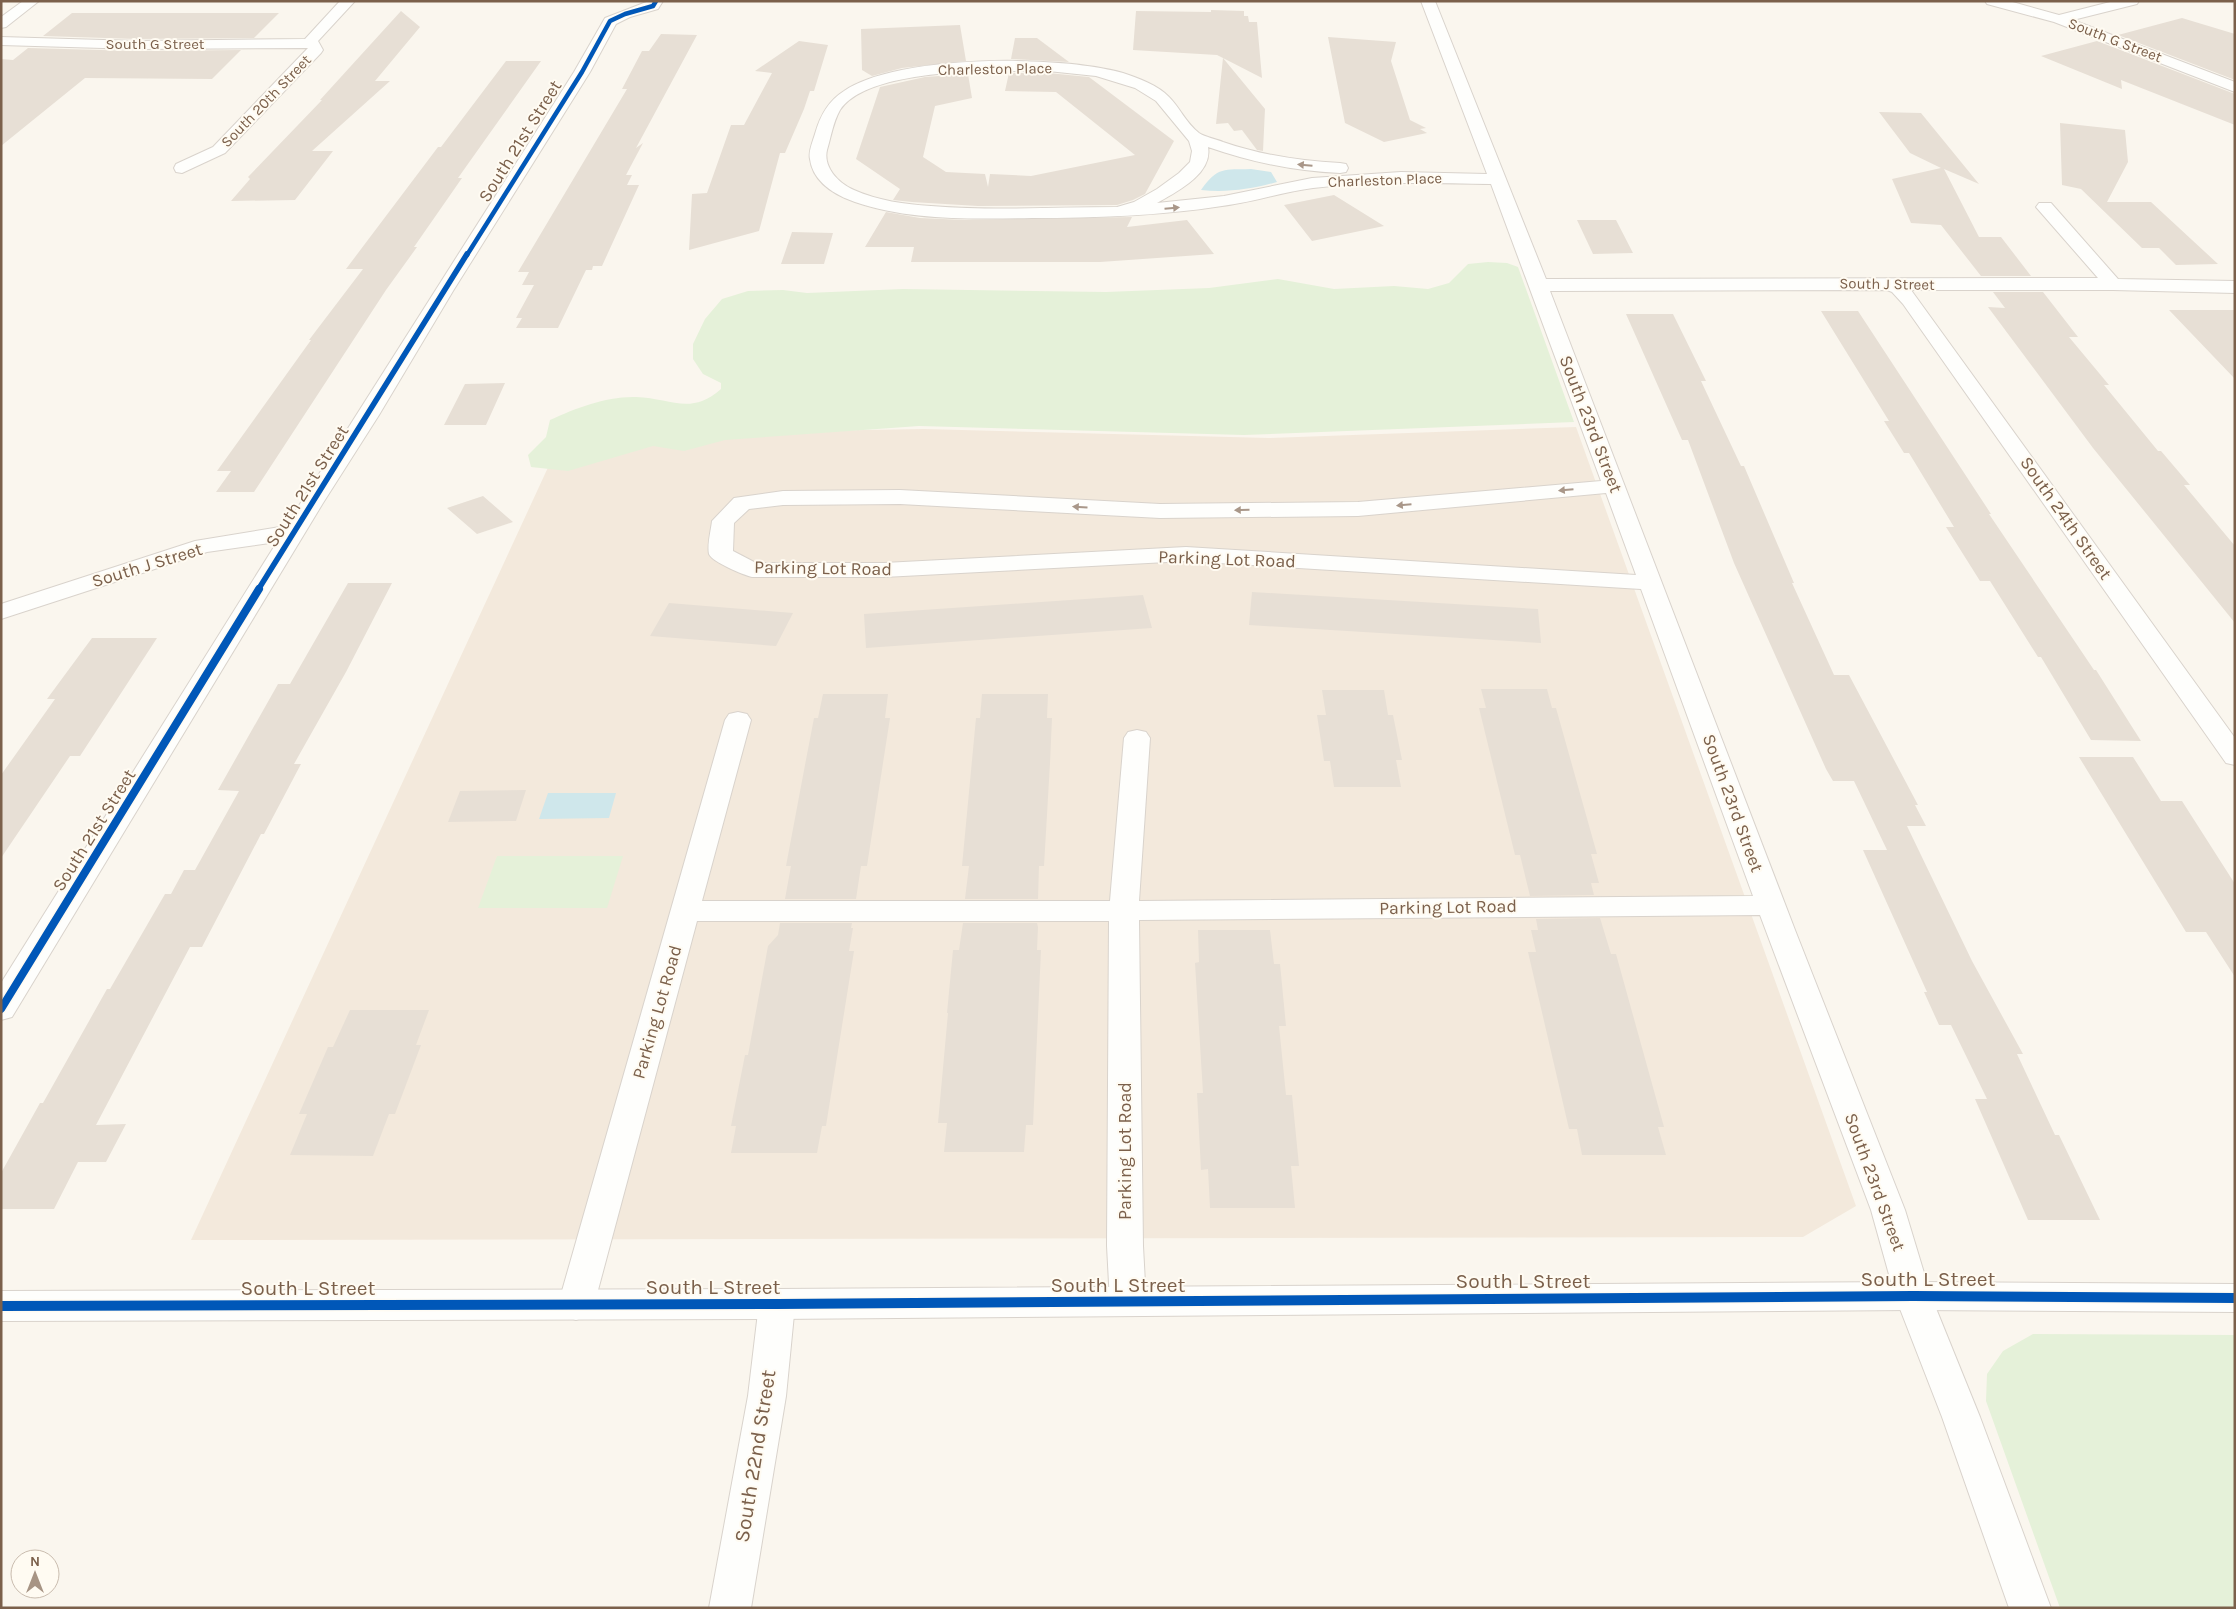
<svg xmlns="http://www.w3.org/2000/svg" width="2236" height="1609" font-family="Karla,sans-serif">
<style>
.residential{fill:#f3e9dc}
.green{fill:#e5f1d9}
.water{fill:#cfe7eb}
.building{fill:#e7dfd5}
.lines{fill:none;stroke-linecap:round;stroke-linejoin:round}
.minor-casing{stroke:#d9d3cc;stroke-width:2}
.tertiary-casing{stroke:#d9d3cc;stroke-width:2}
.minor{fill:#fefefc;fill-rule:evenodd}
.tertiary{fill:#fefefc;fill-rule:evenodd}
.cycleway-far3-casing{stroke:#fffbf2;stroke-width:6}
.cycleway-far2-casing{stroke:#fffbf2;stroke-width:8}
.cycleway-far1-casing{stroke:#fffbf2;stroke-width:11}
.cycleway-casing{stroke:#fffbf2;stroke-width:13}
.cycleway-far3{stroke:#0057b8;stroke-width:4.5}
.cycleway-far2{stroke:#0057b8;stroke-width:5.5}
.cycleway-far1{stroke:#0057b8;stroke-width:8}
.cycleway{stroke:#0057b8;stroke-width:10}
.oneway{fill:#a99789}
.labels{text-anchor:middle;stroke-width:4;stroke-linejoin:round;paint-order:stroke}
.far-street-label{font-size:15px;fill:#7b604b;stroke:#fffbf2}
.street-label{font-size:18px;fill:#7b604b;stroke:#fffbf2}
.near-street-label{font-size:21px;fill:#7b604b;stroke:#fffbf2}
</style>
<rect width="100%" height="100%" fill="#faf6ee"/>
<!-- residential -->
<path class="residential" d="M 1576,427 L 1856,1206 L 1803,1237 L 191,1240 L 563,435 L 924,429 L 1269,438 Z"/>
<!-- green -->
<path class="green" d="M 1488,262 L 1507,263 L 1518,267 L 1574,422 L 1244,435 L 919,426 L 725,440 L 684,451 L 653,446 L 568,471 L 531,467 L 528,455 L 546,437 L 550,420 C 576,408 607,396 636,397 C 671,398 690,416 721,389 L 721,383 L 703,374 L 693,359 L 693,344 L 705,319 L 722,299 L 748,291 L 783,290 L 807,293 L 903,289 L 1106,292 L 1209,288 L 1278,279 L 1334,289 L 1394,286 L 1428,289 L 1449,283 L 1468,264 Z
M 497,856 L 623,856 L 607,908 L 478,908 Z
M 2033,1334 L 2235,1335 L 2235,1608 L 2060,1608 L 1986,1401 L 1987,1374 L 2003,1351 Z"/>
<!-- water -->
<path class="water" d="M 1251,169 L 1271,172 L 1277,182 C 1252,189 1227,193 1201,190 C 1218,166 1224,170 1251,169 Z
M 548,793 L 616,793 L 609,818 L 539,819 Z"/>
<!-- building -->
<path class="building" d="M 1211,10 L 1244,11 L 1244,16 L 1248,16 L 1249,22 L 1257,22 L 1262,78 L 1223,58 L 1265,109 L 1263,151 L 1257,150 L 1242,130 L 1234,131 L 1228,123 L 1216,124 L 1223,58 L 1217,55 L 1133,50 L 1136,11 L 1211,12 Z
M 401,11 L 420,27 L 375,81 L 390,81 L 312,151 L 333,151 L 295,200 L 231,201 L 250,179 L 248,177 L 322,100 L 320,100 Z
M 72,13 L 279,13 L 254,38 L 137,39 L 43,36 Z
M 2182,18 L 2235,34 L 2235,80 L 2118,35 Z
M 960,25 L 966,61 L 902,68 L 872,76 L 862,70 L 861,29 Z
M 661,34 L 697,35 L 636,148 L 643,143 L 626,175 L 632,175 L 627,185 L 639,185 L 602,266 L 593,266 L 592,270 L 586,270 L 558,328 L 516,328 L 522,318 L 516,318 L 534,285 L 522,285 L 529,272 L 518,272 L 627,89 L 622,89 L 642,51 L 649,51 Z
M 1328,37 L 1396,42 L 1391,61 L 1410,120 L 1426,128 L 1420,129 L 1427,133 L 1384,142 L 1345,123 Z
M 1015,38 L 1037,38 L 1069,62 L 1011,59 Z
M 799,41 L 828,45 L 814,91 L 810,91 L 804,109 L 785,153 L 780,153 L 759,231 L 689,250 L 692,194 L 707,193 L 731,125 L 744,125 L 772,73 L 755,71 Z
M 2097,41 L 2235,94 L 2235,125 L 2121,80 L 2122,89 L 2041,56 Z
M 28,48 L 137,51 L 241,50 L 212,79 L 85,78 L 1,146 L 1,59 L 13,60 Z
M 506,61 L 541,61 L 458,178 L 462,178 L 414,247 L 417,247 L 386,290 L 254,492 L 216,492 L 231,471 L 217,471 L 311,340 L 309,340 L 363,269 L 346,269 L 438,147 L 441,147 Z
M 1009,73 L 1048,73 L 1089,77 L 1174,141 L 1145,194 L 1133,200 L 1117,205 L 978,206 L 912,202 L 893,200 L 900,189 L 856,159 L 880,87 L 925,77 L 968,74 L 972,98 L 935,106 L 923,157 L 946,172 L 985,174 L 988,187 L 990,174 L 1031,176 L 1135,155 L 1056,92 L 1005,91 Z
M 1879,112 L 1921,113 L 1979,184 L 1944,169 L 1979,237 L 2001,237 L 2031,276 L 1981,276 L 1941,225 L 1911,223 L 1892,179 L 1941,168 L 1910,153 Z
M 2060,123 L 2125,130 L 2128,162 L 2107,202 L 2151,202 L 2218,264 L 2176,265 L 2159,248 L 2142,248 L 2081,189 L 2062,185 Z
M 1334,195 L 1384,226 L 1312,241 L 1284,205 Z
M 886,212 L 920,218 L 965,220 L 1132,217 L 1127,227 L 1187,220 L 1214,254 L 1100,262 L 911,262 L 914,247 L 865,247 Z
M 1577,220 L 1616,220 L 1633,253 L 1593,254 Z
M 792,232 L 833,233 L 824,264 L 781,264 Z
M 1993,292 L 2043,292 L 2078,337 L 2069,337 L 2109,385 L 2104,385 L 2158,451 L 2161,451 L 2190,485 L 2184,485 L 2235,546 L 2235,623 L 2093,448 L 1988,307 L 2005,308 Z
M 2169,310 L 2235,310 L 2235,379 Z
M 1821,311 L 1858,311 L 1991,514 L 1989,514 L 2094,670 L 2096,670 L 2141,741 L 2091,740 L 2041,657 L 2038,657 L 1990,581 L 1980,581 L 1946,527 L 1954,527 L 1909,453 L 1904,453 L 1884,421 L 1889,421 Z
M 1626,314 L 1673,314 L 1706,381 L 1701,381 L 1741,466 L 1744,466 L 1794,583 L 1792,583 L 1834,675 L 1849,675 L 1918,805 L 1915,805 L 1926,826 L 1907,826 L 1972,961 L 2023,1054 L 2017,1054 L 2055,1135 L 2059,1135 L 2100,1220 L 2028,1220 L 1975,1099 L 1987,1099 L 1951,1025 L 1939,1025 L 1924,992 L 1927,992 L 1863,850 L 1887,850 L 1854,781 L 1833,781 L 1826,769 L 1734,563 L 1688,440 L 1682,440 Z
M 505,383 L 486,425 L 444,425 L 465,384 Z
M 483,496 L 513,522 L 477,534 L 447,508 Z
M 348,583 L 392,583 L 346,672 L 294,764 L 301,764 L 264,834 L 261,834 L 202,947 L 190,947 L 96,1125 L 126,1124 L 106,1162 L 78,1162 L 54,1209 L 1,1209 L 1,1173 L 40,1103 L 43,1103 L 107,989 L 110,989 L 165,894 L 171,894 L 184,870 L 195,870 L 239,791 L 218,790 L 278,684 L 290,684 Z
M 1252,592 L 1538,609 L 1541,643 L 1249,625 Z
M 1143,595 L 1152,628 L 866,648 L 864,614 Z
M 669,603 L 793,613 L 776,646 L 650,636 Z
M 92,638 L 157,638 L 80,756 L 70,756 L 1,858 L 1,775 L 55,699 L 47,699 Z
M 1481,689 L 1547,689 L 1552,708 L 1556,708 L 1597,854 L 1591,854 L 1599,883 L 1591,883 L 1594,895 L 1530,896 L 1520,855 L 1515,855 L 1479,708 L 1486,708 Z
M 1322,690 L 1384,690 L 1388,715 L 1393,715 L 1402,760 L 1396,760 L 1401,787 L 1334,787 L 1330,761 L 1324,761 L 1317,715 L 1326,715 Z
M 823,694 L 888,694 L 885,718 L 890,718 L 867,866 L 861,866 L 856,899 L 785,899 L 791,866 L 786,866 L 805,765 L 814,718 L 818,718 Z
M 982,694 L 1048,694 L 1047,718 L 1052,718 L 1050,763 L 1044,866 L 1039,866 L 1038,899 L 965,899 L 969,866 L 962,866 L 976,718 L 980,718 Z
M 2079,757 L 2133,757 L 2161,801 L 2182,801 L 2235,884 L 2235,977 L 2206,932 L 2186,932 Z
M 526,790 L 516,821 L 448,822 L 460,791 Z
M 1600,918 L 1611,954 L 1616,954 L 1664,1127 L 1658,1127 L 1666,1155 L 1582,1155 L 1577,1129 L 1569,1129 L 1528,952 L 1536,952 L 1531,930 L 1538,930 L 1536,919 Z
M 780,923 L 852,923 L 851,928 L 853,928 L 849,951 L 854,951 L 826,1126 L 822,1126 L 817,1153 L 731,1153 L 736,1126 L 731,1126 L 745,1055 L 748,1055 L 768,946 L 778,935 Z
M 963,923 L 1037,923 L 1038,927 L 1037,950 L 1041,950 L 1033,1125 L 1026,1125 L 1024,1152 L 944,1152 L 947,1123 L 938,1123 L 948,1013 L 947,1013 L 953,950 L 959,950 Z
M 1198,930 L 1270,930 L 1274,964 L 1280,964 L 1286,1026 L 1279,1026 L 1286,1095 L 1292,1095 L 1299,1166 L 1291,1166 L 1295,1208 L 1210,1208 L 1208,1169 L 1201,1170 L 1197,1093 L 1203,1093 L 1195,963 L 1199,962 Z
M 350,1010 L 429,1010 L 416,1045 L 421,1045 L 395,1114 L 389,1114 L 373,1156 L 290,1155 L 307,1114 L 299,1114 L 328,1047 L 333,1047 Z"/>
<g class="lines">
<!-- minor casing -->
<g class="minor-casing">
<path id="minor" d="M 23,1 L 39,1 L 6,27 L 1,28 L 1,17 Z
M 340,1 L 355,1 L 318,41 L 323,50 L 321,53 L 225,153 L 182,173 L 176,172 L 174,168 L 176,164 L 213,147 L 308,48 L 137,49 L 1,45 L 1,37 L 137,41 L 305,39 Z
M 649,1 L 663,1 L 658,9 L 630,17 L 616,24 L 590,72 L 453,291 L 379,415 L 323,503 L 12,1017 L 1,1020 L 1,983 L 277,542 L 207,552 L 1,619 L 1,604 L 195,541 L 286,526 L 574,72 L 605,18 Z
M 1421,1 L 1435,1 L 1546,279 L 2098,278 L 2036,207 L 2039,203 L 2051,203 L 2118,279 L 2235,281 L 2235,293 L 2113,290 L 1911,290 L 2235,738 L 2235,765 L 2226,763 L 1903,304 L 1892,292 L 1887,290 L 1550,291 L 1795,930 L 1905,1210 L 1931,1296 L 1980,1417 L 2051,1608 L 2009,1608 L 1942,1417 L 1895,1296 L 1871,1210 L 1760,915 L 1139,920 L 1143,1246 L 1146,1302 L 1141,1312 L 1128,1316 L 1115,1312 L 1110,1302 L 1107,1246 L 1109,921 L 697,921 L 594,1305 L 589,1315 L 576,1320 L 563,1315 L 558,1305 L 725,720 L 729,714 L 738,712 L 747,714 L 751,720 L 702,901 L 1110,901 L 1124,738 L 1128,732 L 1137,730 L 1146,732 L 1150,738 L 1139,901 L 1753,896 L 1641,589 L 1186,561 L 884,577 L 752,577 C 744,575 712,562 709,554 C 707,545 711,530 712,521 L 734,498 L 783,491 L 900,490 L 1160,504 L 1358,502 L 1601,481 L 1491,184 C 1432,183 1372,181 1313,188 C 1282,192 1253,202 1222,206 C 1158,216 1096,218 1032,218 C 973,219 911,221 855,202 C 835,195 813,182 810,159 C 808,152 813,141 815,134 C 820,116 828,101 844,91 C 899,54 1060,55 1123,73 C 1138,78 1158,85 1169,97 C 1180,108 1186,123 1199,133 C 1205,137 1216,139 1223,142 C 1261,155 1300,161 1340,163 L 1346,164 L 1348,168 L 1346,172 L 1340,173 C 1294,171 1251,162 1208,147 C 1213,174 1176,192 1157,203 L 1224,196 L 1312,178 L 1401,172 L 1487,174 ZM 979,71 L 1048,71 L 1096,76 L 1135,88 L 1156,101 L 1189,141 L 1192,151 L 1190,162 L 1179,173 L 1157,189 L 1134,202 L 1117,207 C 1055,207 993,211 931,206 C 905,204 878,201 854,190 C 838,183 823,167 827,150 C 831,137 833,122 840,110 C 862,77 943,73 979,71 ZM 1606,493 L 1636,575 L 1186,547 L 884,563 L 756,563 L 733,551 L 734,523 L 749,509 L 783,505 L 900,504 L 1160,518 L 1358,516 Z
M 1985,1 L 2009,1 L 2059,15 L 2114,1 L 2139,1 L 2137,4 L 2073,20 L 2235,82 L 2235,92 L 2054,22 L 1987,4 Z
M 777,1289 L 790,1294 L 795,1304 L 786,1396 L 751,1608 L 709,1608 L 748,1396 L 759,1304 L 764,1294 Z"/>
</g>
<!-- tertiary casing -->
<g class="tertiary-casing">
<path id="tertiary" d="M 1913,1282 L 2235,1284 L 2235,1312 L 1913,1310 L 777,1319 L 1,1321 L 1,1291 L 777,1289 Z"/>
</g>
<!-- minor -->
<use href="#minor" class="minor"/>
<!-- tertiary -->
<use href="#tertiary" class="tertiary"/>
<!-- cycleway-far3 casing -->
<g class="cycleway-far3-casing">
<path id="cycleway-far3" d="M 467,255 L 582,72 L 610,21 L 625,14 L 653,6 L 656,1"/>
</g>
<!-- cycleway-far2 casing -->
<g class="cycleway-far2-casing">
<path id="cycleway-far2" d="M 258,590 L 467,254"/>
</g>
<!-- cycleway-far1 casing -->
<g class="cycleway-far1-casing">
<path id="cycleway-far1" d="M 1,1009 L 259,589"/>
</g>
<!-- cycleway casing -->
<g class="cycleway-casing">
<path id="cycleway" d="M 1,1306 L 777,1304 L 1913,1296 L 2235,1298"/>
</g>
<!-- cycleway-far3 -->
<use href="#cycleway-far3" class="cycleway-far3"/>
<!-- cycleway-far2 -->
<use href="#cycleway-far2" class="cycleway-far2"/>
<!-- cycleway-far1 -->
<use href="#cycleway-far1" class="cycleway-far1"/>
<!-- cycleway -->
<use href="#cycleway" class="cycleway"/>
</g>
<!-- one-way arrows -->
<defs><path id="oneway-solid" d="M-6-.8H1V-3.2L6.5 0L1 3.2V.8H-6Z" transform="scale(1.25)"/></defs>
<g class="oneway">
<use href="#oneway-solid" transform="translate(1305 165) rotate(-175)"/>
<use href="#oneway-solid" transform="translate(1172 208) rotate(-5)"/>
<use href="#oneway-solid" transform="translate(1566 490) rotate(175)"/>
<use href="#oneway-solid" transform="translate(1404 505) rotate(175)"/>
<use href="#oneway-solid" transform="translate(1080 507) rotate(-177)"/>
<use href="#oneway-solid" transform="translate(1242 510) rotate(179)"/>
</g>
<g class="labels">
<!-- far-street labels -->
<g class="far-street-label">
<text transform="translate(2115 40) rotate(21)" y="5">South G Street</text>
<text x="155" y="49">South G Street</text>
<text transform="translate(995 69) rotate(-1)" y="5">Charleston Place</text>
<text transform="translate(266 101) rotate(-46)" y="5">South 20th Street</text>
<text transform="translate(1385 180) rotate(-2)" y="5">Charleston Place</text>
<text transform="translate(1887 284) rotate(1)" y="5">South J Street</text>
</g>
<!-- street labels -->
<g class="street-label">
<text transform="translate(520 141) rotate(-58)" y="6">South 21st Street</text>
<text transform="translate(1591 424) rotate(69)" y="6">South 23rd Street</text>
<text transform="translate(307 486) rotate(-58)" y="6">South 21st Street</text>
<text transform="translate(2066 518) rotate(55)" y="6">South 24th Street</text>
<text transform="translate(1227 559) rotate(2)" y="6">Parking Lot Road</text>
<text transform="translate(147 565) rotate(-17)" y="6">South J Street</text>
<text transform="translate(823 568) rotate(1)" y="6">Parking Lot Road</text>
<text transform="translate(1733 803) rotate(70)" y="6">South 23rd Street</text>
<text transform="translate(94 830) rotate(-58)" y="6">South 21st Street</text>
<text transform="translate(1448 907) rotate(-1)" y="6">Parking Lot Road</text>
<text transform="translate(657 1012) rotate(-74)" y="6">Parking Lot Road</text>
<text transform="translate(1125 1151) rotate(-90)" y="6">Parking Lot Road</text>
<text transform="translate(1875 1182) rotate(70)" y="6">South 23rd Street</text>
</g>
<!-- near-street labels -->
<g class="near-street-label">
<text x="1928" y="1286">South L Street</text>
<text x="1523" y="1288">South L Street</text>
<text x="1118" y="1292">South L Street</text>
<text x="713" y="1294">South L Street</text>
<text x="308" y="1295">South L Street</text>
<text transform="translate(755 1456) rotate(-81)" y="7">South 22nd Street</text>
</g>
</g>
<!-- border -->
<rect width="2236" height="1609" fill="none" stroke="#7b604b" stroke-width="5"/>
<!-- north arrow -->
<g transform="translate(35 1574)"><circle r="24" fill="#fffbf2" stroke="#cabdaf"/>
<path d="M0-4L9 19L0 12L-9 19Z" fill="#a79484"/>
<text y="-8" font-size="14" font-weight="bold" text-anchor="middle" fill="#7b604b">N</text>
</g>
</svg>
